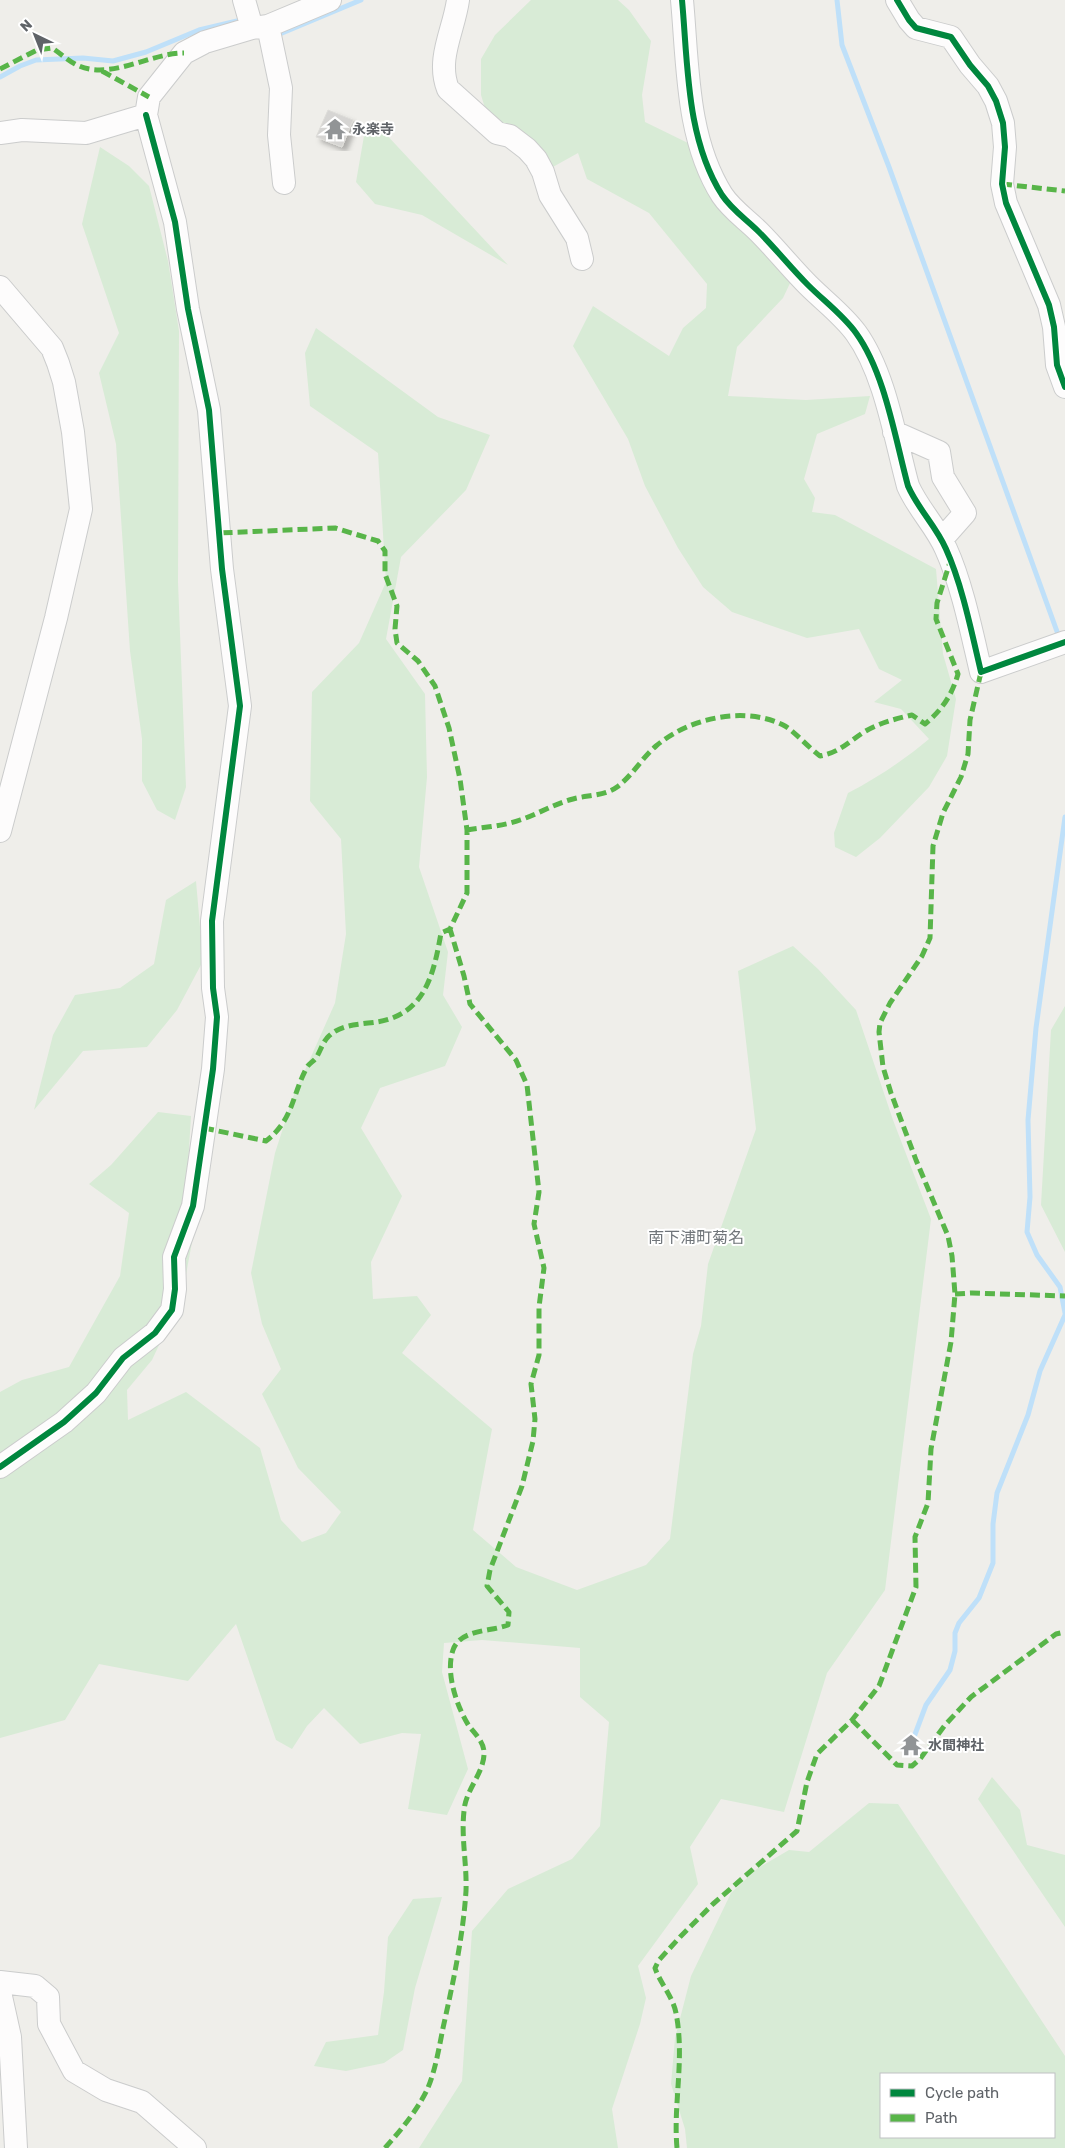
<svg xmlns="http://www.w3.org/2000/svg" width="1065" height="2148" font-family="Rubik,'Noto Sans JP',sans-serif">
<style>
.green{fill:#d8ebd6;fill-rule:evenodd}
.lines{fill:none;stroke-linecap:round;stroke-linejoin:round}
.stream{stroke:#bfe0f9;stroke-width:5}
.building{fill:#d6d5d3;stroke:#deddd9;filter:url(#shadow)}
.minor-casing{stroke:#cbcccc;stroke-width:24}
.minor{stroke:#fdfcfc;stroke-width:22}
.quiet{stroke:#58b549;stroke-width:5;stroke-dasharray:10 5;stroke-linecap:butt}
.cycleway-casing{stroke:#fff;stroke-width:9}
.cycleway{stroke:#00873e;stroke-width:6}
.labels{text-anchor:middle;stroke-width:4;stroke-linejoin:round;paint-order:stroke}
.poi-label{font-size:14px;font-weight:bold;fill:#5f6368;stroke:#fff;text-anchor:start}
.quarter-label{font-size:16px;fill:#70757a;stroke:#fff}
</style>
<defs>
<filter id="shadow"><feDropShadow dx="4.5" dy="4.5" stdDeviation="2.5" flood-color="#0004"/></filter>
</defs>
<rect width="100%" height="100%" fill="#efeeea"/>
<!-- green -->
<path class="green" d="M 531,0 L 618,0 L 629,10 L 651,41 L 642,95 L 645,122 L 688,143 L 725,211 L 792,279 L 783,298 L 737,347 L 728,396 L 806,400 L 870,396 L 865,414 L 817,434 L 804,479 L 815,498 L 812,512 L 835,515 L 936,569 L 943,654 L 956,699 L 947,756 L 929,787 L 880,838 L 856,857 L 835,847 L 834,833 L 848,793 C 877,778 904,760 929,739 L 901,709 L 874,702 L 902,680 L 879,669 L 859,629 L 807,638 L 732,612 L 703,587 L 678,548 L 645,486 L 628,439 L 573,346 L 593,306 L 669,356 L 683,328 L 706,308 L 707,284 L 649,213 L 587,179 L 578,153 L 551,168 L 488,118 L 481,95 L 481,59 L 495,35 Z
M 383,131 L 508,265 L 422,215 L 375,204 L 356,182 L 364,136 Z
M 100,147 L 129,166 L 149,186 L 168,261 L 179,331 L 178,582 L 186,787 L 175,820 L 157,810 L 142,781 L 142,739 L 130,651 L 116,444 L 99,373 L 119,333 L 82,224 Z
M 316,328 L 438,417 L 490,435 L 466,490 L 401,557 L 386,639 L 425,694 L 427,777 L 419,867 L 448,952 L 443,995 L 462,1027 L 445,1066 L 380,1088 L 361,1128 L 402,1196 L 371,1262 L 373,1299 L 417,1296 L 431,1315 L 402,1353 L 492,1429 L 473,1530 L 516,1567 L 577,1590 L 646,1565 L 670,1539 L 693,1354 L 701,1326 L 708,1264 L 756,1129 L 738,971 L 793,946 L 818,969 L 856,1010 L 893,1120 L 931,1219 L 885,1590 L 827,1673 L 784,1812 L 721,1799 L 690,1847 L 698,1884 L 638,1966 L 646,1998 L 640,2024 L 612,2109 L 618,2148 L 419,2148 L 462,2081 L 472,1931 L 508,1889 L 572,1859 L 600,1826 L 609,1722 L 580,1697 L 580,1648 L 482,1640 L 444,1643 L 442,1672 L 468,1769 L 447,1815 L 408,1809 L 421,1734 L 402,1733 L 360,1744 L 324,1708 L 307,1726 L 292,1749 L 276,1740 L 236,1624 L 188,1681 L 99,1664 L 65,1720 L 0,1738 L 0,1392 L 22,1380 L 69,1367 L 120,1276 L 129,1213 L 89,1184 L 111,1165 L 158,1112 L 191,1116 L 186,1200 L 195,1226 L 182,1296 L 152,1360 L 127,1390 L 128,1420 L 186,1392 L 260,1448 L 281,1520 L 302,1542 L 326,1533 L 341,1512 L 298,1468 L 262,1394 L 281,1369 L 262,1324 L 251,1273 L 275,1153 L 293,1097 L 335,1003 L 346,934 L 341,839 L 310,801 L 312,692 L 359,643 L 386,582 L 378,453 L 310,406 L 305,353 Z
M 196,881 L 203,961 L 177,1010 L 147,1047 L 83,1051 L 34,1110 L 53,1035 L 75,995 L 120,988 L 154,964 L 166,900 Z
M 1065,1006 L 1065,1252 L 1041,1205 L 1051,1030 Z
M 992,1777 L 1020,1810 L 1027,1845 L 1065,1855 L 1065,1927 L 978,1799 Z
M 869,1803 L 898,1804 L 1065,2056 L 1065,2148 L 687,2148 L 685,2129 L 671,2084 L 675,2038 L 691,1976 L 731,1893 L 758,1868 L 789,1850 L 809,1852 ZM 881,2074 L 1054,2074 L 1054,2137 L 881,2137 Z
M 442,1897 L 415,1988 L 403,2050 L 384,2063 L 346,2071 L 314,2066 L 326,2042 L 378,2035 L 384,1992 L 388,1937 L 413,1899 Z"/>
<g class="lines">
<!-- stream -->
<path class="stream" d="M 837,0 L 842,45 L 889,167 L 1059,637
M 275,36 L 361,0
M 0,77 L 20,66 L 36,60 L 83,58 L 113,61 L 146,52 L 199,30 L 237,21
M 1065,817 L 1036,1028 L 1028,1120 L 1030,1197 L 1027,1232 L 1037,1255 L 1060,1287 L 1065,1313
M 911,1745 L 926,1705 L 950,1670 L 955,1651 L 955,1633 L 959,1623 L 979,1598 L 993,1563 L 993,1524 L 997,1493 L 1028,1415 L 1040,1371 L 1065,1315"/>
</g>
<!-- building -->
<path class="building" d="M 328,110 L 353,120 L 342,147 L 316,137 Z"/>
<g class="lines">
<!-- minor casing -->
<g class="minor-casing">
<path id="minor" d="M 244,0 L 252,28
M 458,0 C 454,30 436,59 448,89 L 497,133 L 510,136 L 527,149 L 536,159 L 543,172 L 550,195 L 577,238 L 582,259
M 682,0 C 688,64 686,138 722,195 C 732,210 746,219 759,232 C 776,249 791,268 808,285 C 824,301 843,315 856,333 C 885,373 895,438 908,486 C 918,509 936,526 946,549 C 962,584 972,634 981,672 L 1065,642
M 897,0 L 909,20 L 916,28 L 951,37 L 970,65 L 988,86 L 996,101 L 1003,123 L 1005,147 L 1002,184 L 1006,203 L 1049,305 L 1054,327 L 1057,365 L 1065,387
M 268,26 L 281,88 L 279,135 L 284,183
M 0,133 L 22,130 L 86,133 L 146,115 L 149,97 L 184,53 L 205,42 L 252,28 L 268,26 L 330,0
M 0,287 L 52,348 L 58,363 L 64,382 L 73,432 L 81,509 L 56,618 L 0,831
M 894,432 L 939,452 L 943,477 L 965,513 L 942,539
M 0,1467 L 64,1422 L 96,1393 L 123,1358 L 155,1333 L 172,1310 L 175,1289 L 174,1257 L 193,1206 L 213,1069 L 217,1017 L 213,988 L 212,921 L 240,706 L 222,569 L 209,410 L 188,309 L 175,222 L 146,115
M 0,1982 L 35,1986 L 48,1997 L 49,2024 L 74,2071 L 106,2090 L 142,2102 L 195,2148
M 0,1992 L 10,2037 L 16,2148"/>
</g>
<!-- minor -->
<use href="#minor" class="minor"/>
<!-- quiet -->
<path class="quiet" d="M 0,69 L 37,50 L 52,48 C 60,53 67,60 75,64 C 108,82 149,53 184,53
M 102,71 L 149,97
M 1002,184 L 1065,191
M 467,830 C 484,827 504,826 520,820 C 538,814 554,804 573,799 C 587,795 605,796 617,787 C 632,776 642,758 656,746 C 689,718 745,705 785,726 C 794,731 809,748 820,756 C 840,752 847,743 864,732 C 879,723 895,719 912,715 L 925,724 C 942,710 952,695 958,674 L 936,619 L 937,603 L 950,562
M 204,1128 L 266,1141 C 293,1120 292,1096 306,1069 C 308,1064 313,1062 316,1058 C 320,1052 322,1044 327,1038 C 338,1026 352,1025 368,1023 C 423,1019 433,979 441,933 L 450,929 L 467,893 L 467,830 L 460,779 L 449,728 L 435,686 L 418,661 L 397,643 L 395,629 L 397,606 L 385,574 L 385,551 L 378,541 L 335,528 L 219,533
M 955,1294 L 972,1293 L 1065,1296
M 852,1720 L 897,1765 L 912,1766 L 920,1759 L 945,1725 L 971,1697 L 1056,1634 L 1065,1632
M 385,2148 C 401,2130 416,2112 427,2090 C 435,2072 439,2048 443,2028 C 453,1983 463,1937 466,1891 C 467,1864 461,1838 464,1811 C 465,1791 483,1774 484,1755 C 485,1743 476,1735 469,1726 C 457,1707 445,1673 453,1650 C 460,1629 490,1632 508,1625 L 509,1612 L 487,1586 L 490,1570 L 522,1486 L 533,1441 L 535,1419 L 531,1384 L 539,1355 L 539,1307 L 544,1268 L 534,1224 L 539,1192 L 527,1085 L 516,1060 L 470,1004 L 464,976 L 450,929
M 677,2148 C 673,2103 685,2059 676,2013 C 673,1997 660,1983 655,1968 L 659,1960 L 680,1937 L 713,1904 L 797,1831 L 807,1782 L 817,1754 L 852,1720 L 879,1686 L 916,1587 L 915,1537 L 928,1503 L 931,1449 L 951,1342 L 955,1294 L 952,1256 L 948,1236 L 916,1160 L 891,1093 L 883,1067 L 879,1032 L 880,1023 L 890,1003 L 922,956 L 930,938 L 933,846 L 943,813 L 961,777 L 968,754 L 970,720 L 981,672"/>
<!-- cycleway casing -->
<g class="cycleway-casing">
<path id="cycleway" d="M 682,0 C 688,64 686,138 722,195 C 732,210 746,219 759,232 C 776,249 791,268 808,285 C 824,301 843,315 856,333 C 885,373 895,438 908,486 C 918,509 936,526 946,549 C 962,584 972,634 981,672 L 1065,642
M 897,0 L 909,20 L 916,28 L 951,37 L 970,65 L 988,86 L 996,101 L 1003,123 L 1005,147 L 1002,184 L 1006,203 L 1049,305 L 1054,327 L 1057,365 L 1065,387
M 0,1467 L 64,1422 L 96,1393 L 123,1358 L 155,1333 L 172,1310 L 175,1289 L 174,1257 L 193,1206 L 213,1069 L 217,1017 L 213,988 L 212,921 L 240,706 L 222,569 L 209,410 L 188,309 L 175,222 L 146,115"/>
</g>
<!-- cycleway -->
<use href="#cycleway" class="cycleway"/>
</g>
<!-- icons -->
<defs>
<g id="temple-bare" transform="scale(1.725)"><path d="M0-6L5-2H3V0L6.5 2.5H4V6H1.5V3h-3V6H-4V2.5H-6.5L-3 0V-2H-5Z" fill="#919496" stroke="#fff" stroke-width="2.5" paint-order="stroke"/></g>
</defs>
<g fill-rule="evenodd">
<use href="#temple-bare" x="335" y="129"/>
<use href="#temple-bare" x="911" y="1745"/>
</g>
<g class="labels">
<!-- poi labels -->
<g class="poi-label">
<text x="352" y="134">永楽寺</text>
<text x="928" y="1750">水間神社</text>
</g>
<!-- quarter labels -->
<g class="quarter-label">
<text x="696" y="1243">南下浦町菊名</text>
</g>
</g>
<!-- legend -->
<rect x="880" y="2073" width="175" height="65" fill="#ffffff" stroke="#bfc1c3"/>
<rect x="890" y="2089" width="25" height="8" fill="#00873e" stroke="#bfc1c3"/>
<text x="925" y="2098" font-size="15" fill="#5f6368">Cycle path</text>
<rect x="890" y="2114" width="25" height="8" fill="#58b549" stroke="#bfc1c3"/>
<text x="925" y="2123" font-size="15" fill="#5f6368">Path</text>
<!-- north arrow -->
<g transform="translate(35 35) rotate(317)" stroke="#ffffff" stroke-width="4" paint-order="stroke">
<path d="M0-4L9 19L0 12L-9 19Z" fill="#5f6368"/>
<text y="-8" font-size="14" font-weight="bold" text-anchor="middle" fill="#5f6368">N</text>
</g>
</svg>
